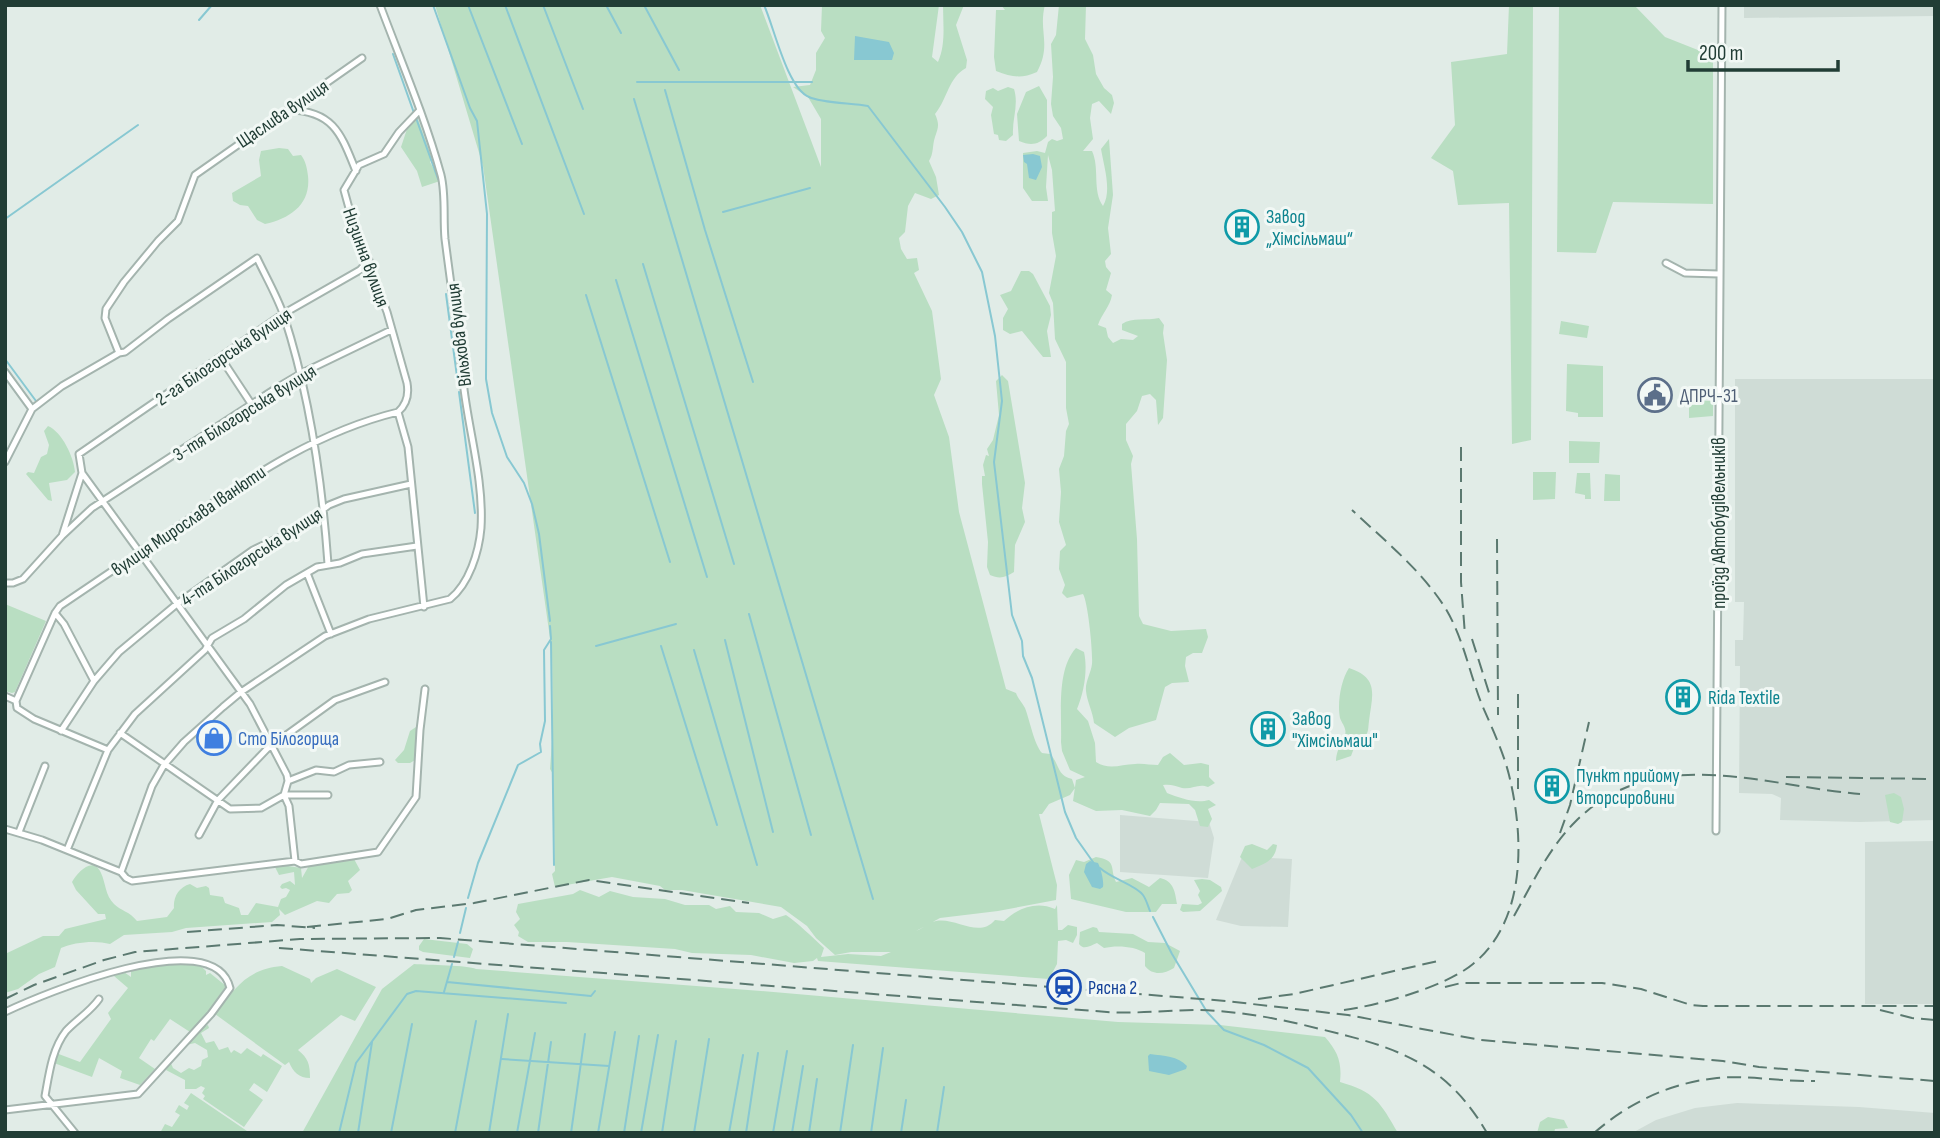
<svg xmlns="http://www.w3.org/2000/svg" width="1940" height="1138" font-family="'Sofia Sans Condensed',sans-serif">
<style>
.built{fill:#cfdcd6}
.green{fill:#b9dec2}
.water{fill:#88c8d2}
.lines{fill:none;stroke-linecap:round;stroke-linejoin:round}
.stream{stroke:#88c8d2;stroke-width:2}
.street-casing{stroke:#a4b4ae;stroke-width:9}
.street{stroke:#fff;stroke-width:5}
.rail{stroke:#5b7970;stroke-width:2;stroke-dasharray:14 7;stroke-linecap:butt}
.labels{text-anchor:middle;stroke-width:6;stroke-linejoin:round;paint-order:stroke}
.street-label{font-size:19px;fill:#213d35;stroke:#f2f8f5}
.culture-label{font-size:19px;fill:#0d838f;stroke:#f2f8f5;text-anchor:start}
.service-label{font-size:19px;fill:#4e5e75;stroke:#f2f8f5;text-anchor:start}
.shop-label{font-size:19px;fill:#366cbe;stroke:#f2f8f5;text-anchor:start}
.transit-label{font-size:19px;fill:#164399;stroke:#f2f8f5;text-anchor:start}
</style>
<rect width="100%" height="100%" fill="#e1ece7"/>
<!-- built -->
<path class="built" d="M 1744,5 L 1935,5 L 1935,16 L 1744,18 Z
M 1735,379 L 1935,379 L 1935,820 L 1860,822 L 1780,820 L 1781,798 L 1772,794 L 1739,793 L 1740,666 L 1735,666 L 1735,640 L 1743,640 L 1744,602 L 1735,602 Z
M 1120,815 L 1209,822 L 1214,838 L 1208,878 L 1120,872 Z
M 1935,841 L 1935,1004 L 1865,1004 L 1865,842 Z
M 1242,857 L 1292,859 L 1288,927 L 1241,926 L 1216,920 Z
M 1737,1103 L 1859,1107 L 1935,1113 L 1935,1133 L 1632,1133 L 1656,1120 L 1695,1108 Z"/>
<!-- green -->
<path class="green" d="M 435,5 L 760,5 L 821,167 L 821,119 L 808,97 L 793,87 L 810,85 L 816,70 L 816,53 L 825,38 L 821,31 L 822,5 L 939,5 L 932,57 L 938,62 C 946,44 943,24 943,5 L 964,5 L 956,25 L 967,60 L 966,68 C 948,78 948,98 935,114 C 940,125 938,128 935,137 C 932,146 934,153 929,161 L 936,177 L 939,195 L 931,199 L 915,193 L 908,206 L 905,232 L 899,238 L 901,249 L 907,259 L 917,258 L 919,270 L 914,273 L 932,311 L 941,379 L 934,395 L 949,437 L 959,512 L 1006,689 L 1016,693 C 1018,699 1022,702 1025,708 C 1030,721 1034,744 1042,753 L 1050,754 C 1060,764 1056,775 1072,779 L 1075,788 L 1070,795 L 1049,804 L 1042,814 L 1039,814 L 1057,885 L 1056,900 L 998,911 L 940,918 L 916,931 C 922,929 929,922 936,921 C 956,917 979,939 995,920 L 1004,921 C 1018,908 1036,901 1055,909 L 1057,905 L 1058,930 L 1062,930 L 1068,925 L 1077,927 L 1077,935 L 1073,943 L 1066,940 L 1058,941 L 1057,964 L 1049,979 L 818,961 L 817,958 L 813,961 L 794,963 L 751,955 L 692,953 L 675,949 L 567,942 L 528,942 L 518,936 L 519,932 L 514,925 L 520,919 L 516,912 L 518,904 L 573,894 L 580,890 L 599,897 L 610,891 L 633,897 L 665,899 L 685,905 L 709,905 L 716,909 L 730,906 L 736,912 L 759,913 L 773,919 L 786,915 C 798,923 812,937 824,948 L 821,957 L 848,954 L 881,956 L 891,952 L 851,952 L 835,955 L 816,938 L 807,926 L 781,907 L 682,890 L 665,890 L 660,886 L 612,877 L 555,887 L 552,874 L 555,871 L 553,774 L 550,769 L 553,728 L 552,652 L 483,166 Z
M 1001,5 L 1045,5 C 1038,31 1052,44 1037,72 C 1021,79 1012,77 996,71 L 994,57 L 996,10 L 1005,10 Z
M 1059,5 L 1086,5 L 1085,39 L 1093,55 L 1096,74 L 1104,88 L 1112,95 L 1114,103 L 1111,114 L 1099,101 L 1092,104 L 1090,118 L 1093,139 L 1083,151 L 1092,151 C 1100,168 1092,191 1103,206 C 1112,191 1104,167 1101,149 L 1109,139 L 1113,195 L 1108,228 L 1111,254 L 1105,261 L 1106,267 L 1111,273 L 1106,290 L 1112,295 C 1110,307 1102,313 1098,325 L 1106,328 L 1108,337 L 1113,343 L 1121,339 L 1133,340 L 1138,336 L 1122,330 L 1122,324 C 1132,317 1147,321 1159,318 L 1164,325 L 1163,333 L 1167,360 L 1163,418 L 1158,425 L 1156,400 L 1150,394 L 1142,396 L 1137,411 L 1126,424 L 1126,440 L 1133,456 L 1131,464 L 1137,539 L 1139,616 L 1143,624 L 1171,631 L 1206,629 L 1208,637 L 1202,653 L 1193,653 L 1186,657 L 1185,666 L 1189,682 L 1172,683 L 1165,687 L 1156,720 L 1129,728 L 1115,737 L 1094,723 C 1093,712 1087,702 1086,691 C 1085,682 1091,673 1092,664 C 1093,653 1088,602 1083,594 L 1067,598 L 1062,593 L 1065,585 L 1059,569 L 1060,551 L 1066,545 L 1059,522 L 1061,492 L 1059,469 L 1064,456 L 1066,431 L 1069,424 L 1066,408 L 1066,362 L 1055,339 L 1053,303 L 1049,293 L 1056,256 L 1052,233 L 1052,212 L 1055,211 L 1052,170 L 1048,155 L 1046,187 L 1048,201 L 1032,201 L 1023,188 L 1023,153 L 1037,151 L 1045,153 L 1048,142 L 1052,139 L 1057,141 L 1063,139 L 1061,128 L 1053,116 L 1051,104 L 1053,77 L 1051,44 L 1056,35 Z
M 1509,5 L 1533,5 L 1531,440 L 1512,444 L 1509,203 L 1458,205 L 1453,171 L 1431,158 L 1455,125 L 1451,62 L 1507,54 Z
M 1559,5 L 1634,5 L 1665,37 L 1713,56 L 1713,204 L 1613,202 L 1596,253 L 1557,252 Z
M 1039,86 L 1047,100 L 1047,136 C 1038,145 1031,146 1019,141 L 1017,114 L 1026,92 Z
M 1008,87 L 1014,89 C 1019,105 1012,119 1013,135 L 1006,141 L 999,140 L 998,135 L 994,134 L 991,115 L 993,107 L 985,99 L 986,91 L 993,88 L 998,91 Z
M 415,118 L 418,119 L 432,158 L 430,162 L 440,181 L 422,187 L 417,171 L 401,147 L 409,123 Z
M 279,148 L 288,149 L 293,156 L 301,155 C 306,162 307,168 308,176 C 311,204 291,218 265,224 L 257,220 L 248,206 L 240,205 L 233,201 L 232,193 L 261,176 L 259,160 L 261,151 Z
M 1021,271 L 1029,271 L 1033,274 L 1050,306 L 1051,315 L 1047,331 L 1051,357 L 1043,357 L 1022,331 L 1010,334 L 1003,330 L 1003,318 L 1008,309 L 1000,295 L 1011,291 Z
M 1561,321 L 1589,326 L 1587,338 L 1559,334 Z
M 1567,364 L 1603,366 L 1603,417 L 1578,417 L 1578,413 L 1566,411 Z
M 1002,375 L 1008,381 L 1025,483 L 1022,508 L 1025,522 L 1015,545 L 1014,572 C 1005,578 999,579 990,575 L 987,567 L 988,542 L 982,484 L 982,476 L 985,476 L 983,465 L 986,455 L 989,456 L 987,449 L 993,440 L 999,415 L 996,381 Z
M 1689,400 L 1711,401 L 1713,404 L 1713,416 L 1689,418 Z
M 48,426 C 62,432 74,457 75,472 L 67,480 L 49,483 L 52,501 L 48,500 L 26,474 L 28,472 L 34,473 L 41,457 L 47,454 L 49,445 L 44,431 Z
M 1569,441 L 1600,442 L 1599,463 L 1569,463 Z
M 1533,472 L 1556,472 L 1555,499 L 1533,500 Z
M 1577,473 L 1590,473 L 1591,499 L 1585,499 L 1585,495 L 1575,493 Z
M 1605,474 L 1620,475 L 1620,501 L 1604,501 Z
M 5,604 L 46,621 L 15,692 L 12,693 L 5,691 Z
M 1076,648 L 1084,652 C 1088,670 1084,692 1077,709 L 1088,721 L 1095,743 L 1096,762 C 1110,771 1121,764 1135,764 C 1143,763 1150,765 1158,765 L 1163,757 L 1170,753 L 1184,765 L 1201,763 L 1209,765 L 1209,777 L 1215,783 L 1208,787 C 1198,783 1192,790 1182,788 C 1175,786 1171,784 1163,785 L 1167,793 C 1180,798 1196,804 1209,800 L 1216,805 L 1208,809 L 1212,819 L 1208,827 L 1200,826 L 1195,810 L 1189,804 L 1160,803 L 1156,810 L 1150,816 L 1122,810 L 1096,811 L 1073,801 L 1076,780 L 1085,777 L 1070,770 L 1062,751 L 1061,742 C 1062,714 1056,670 1076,648 Z
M 1349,668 C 1380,678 1372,696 1369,721 C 1368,728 1369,731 1365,737 L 1357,740 L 1351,756 L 1336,761 C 1337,746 1343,745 1345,735 C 1347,728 1342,724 1340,718 C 1337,703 1341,680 1349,668 Z
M 416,727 L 420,728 L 417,759 L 410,763 L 398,763 L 395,760 L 404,750 L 410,731 Z
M 1894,793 L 1901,797 L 1904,809 L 1902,822 L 1898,824 L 1890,822 L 1885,795 Z
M 1252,844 L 1267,850 L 1273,844 L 1277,845 C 1275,861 1265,863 1252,869 L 1240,857 L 1245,846 Z
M 1096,857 C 1118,861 1109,867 1116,882 L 1132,878 L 1149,887 L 1160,878 C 1174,881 1175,892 1177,904 L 1162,904 L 1156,912 L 1126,912 L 1071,899 L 1069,875 L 1076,860 L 1084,862 Z
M 354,859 L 360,870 L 348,881 L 352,890 L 349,893 L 337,894 L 329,903 L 317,901 L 285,915 L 279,909 L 280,915 L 272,922 L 186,928 L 172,932 L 124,935 L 110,944 C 96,940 74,942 61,948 L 55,967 L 39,974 L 18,989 L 5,993 L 5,954 L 43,936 L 59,936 L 65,929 L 106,919 L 105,914 L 98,914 L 76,890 L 72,882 C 77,873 93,855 101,873 C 106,884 105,895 114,904 C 121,911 129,911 137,921 L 167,917 L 174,908 C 173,897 179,887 190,884 L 197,888 L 206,886 L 209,888 L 210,895 L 223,897 L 225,903 L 239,908 L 241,915 L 248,915 L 256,903 L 278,907 L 281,899 L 286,897 L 290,890 L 286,888 L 282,889 L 280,887 L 282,884 L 290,881 L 295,885 L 294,872 L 279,875 L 275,867 L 282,865 L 301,868 L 302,878 L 310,864 Z
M 1202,879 L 1210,880 L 1221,887 L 1222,891 L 1200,911 L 1183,912 L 1180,910 L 1182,904 L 1198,905 L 1202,903 L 1198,895 L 1200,891 L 1194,880 Z
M 1093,927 L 1097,928 L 1099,932 L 1133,934 L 1148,942 L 1165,943 L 1180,951 L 1174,968 C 1164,974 1153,976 1145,966 L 1145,953 C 1135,946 1116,945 1104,948 L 1097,943 C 1091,945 1084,951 1079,944 L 1080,932 Z
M 424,939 L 467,944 L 473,949 L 470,958 L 423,952 L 419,950 L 419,946 Z
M 178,961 L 200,965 L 206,971 L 206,975 L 210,973 L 226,986 L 207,1013 L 190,1032 L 170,1019 L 154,1041 L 151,1039 L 139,1058 L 155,1069 L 140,1085 L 120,1078 L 122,1071 L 99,1058 L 92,1077 L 54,1063 L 56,1053 L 80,1062 L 111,1019 L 108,1013 L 128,988 L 114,976 L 124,972 L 131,977 L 131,970 L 139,967 Z
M 414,964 C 428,965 468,965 476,969 L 761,991 L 1118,1022 L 1220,1025 L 1325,1037 C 1338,1052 1342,1062 1340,1082 C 1375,1092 1380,1102 1398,1133 L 302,1133 L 382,989 Z
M 282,966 L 310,979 L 311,983 L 316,978 L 337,969 L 376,987 L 355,1021 L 341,1015 L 298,1050 C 308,1058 310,1064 310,1078 C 299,1078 293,1072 289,1062 L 285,1065 L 215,1014 C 235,988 247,969 282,966 Z
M 208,1025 L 209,1028 L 201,1033 L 206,1043 L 214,1041 L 219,1050 L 228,1047 L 231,1053 L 234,1050 L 241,1054 L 247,1048 L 261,1057 L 263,1054 L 282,1066 L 267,1092 L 254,1083 L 249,1090 L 263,1100 L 244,1127 L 203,1099 L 205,1096 L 202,1093 L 205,1088 L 201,1086 L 196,1089 L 185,1089 L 185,1080 L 166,1070 L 170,1061 L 173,1068 L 181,1073 L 189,1068 L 194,1070 L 201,1066 L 202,1060 L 208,1057 L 207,1050 L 195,1043 L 186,1045 L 199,1028 Z
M 191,1093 L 247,1131 L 246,1133 L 160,1133 L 165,1124 L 172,1127 L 180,1115 L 175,1112 L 179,1105 L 187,1110 L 189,1106 L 184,1103 Z
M 1548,1117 L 1564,1120 L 1568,1128 L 1555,1129 L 1554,1133 L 1537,1133 L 1540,1122 Z"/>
<!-- water -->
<path class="water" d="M 855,36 L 889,42 L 894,53 L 892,60 L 854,60 Z
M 1033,154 L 1040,156 L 1042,167 L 1036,180 L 1029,178 L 1027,164 L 1024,162 L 1023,155 Z
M 1090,861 L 1098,863 C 1101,869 1104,881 1103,887 L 1100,889 L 1092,887 L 1084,872 L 1086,864 Z
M 1150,1054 C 1164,1056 1178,1056 1187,1066 L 1186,1069 L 1169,1075 L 1149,1071 L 1148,1056 Z"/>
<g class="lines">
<!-- stream -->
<path class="stream" d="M 433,5 L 470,108 L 477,121 L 487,214 L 486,379 L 492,413 L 507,457 L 524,483 L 532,504 L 539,534 L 550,621
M 468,5 L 522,144
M 505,5 L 584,214
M 543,5 L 583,109
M 606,5 L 621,33
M 644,5 L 679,70
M 764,5 C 774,27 787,88 809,97 C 821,103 853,103 868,106 L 945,207 L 962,232 L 982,272 L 995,336 L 1002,401 L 994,462 L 1012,615 L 1022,641 L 1023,656 L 1032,678 L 1065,812 L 1076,838 L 1093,862
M 199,20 L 212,5
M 393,54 L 414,113
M 637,82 L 812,82
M 665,90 L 705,230 L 753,382
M 634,99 L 873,899
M 416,118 L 438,179
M 723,212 L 810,188
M 5,219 L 138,125
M 643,264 L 734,564
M 616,280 L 707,577
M 446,294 L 458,384
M 586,295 L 670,562
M 5,359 L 36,401
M 459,392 L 475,513
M 749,614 L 811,835
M 725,640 L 773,832
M 551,642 L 554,865
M 596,646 L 676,624
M 661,646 L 717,825
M 694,650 L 757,865
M 1100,868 C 1112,879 1136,885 1143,895 C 1146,899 1148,906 1150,911
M 468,898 L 478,863 L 518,765 L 541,752 L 540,744 L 545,721 L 544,650 L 551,639 L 550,626
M 1153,917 L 1172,954 L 1207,1012 L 1224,1030 L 1264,1045 L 1308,1068 L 1351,1115 L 1363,1133
M 460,933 L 466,908
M 454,957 L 458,942
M 447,982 L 591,996 L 595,991
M 444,992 L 452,964
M 502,1059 L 609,1066
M 339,1133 L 356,1063 L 407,994 L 416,991 L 566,1003
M 358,1133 L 372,1042
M 391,1133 L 412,1024
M 455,1133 L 476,1021
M 489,1133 L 508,1014
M 517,1133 L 535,1033
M 538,1133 L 551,1042
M 571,1133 L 585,1034
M 598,1133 L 615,1032
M 624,1133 L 639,1036
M 641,1133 L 658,1035
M 662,1133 L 676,1041
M 694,1133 L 709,1039
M 729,1133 L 743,1055
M 746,1133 L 758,1053
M 773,1133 L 787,1051
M 792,1133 L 803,1066
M 809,1133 L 817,1079
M 840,1133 L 853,1045
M 871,1133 L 883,1048
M 901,1133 L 906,1100
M 937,1133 L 944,1087"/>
<!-- street casing -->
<g class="street-casing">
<path id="street" d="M 290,110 C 335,111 342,137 356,171
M 1666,263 L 1685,273 L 1719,274
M 119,353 L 105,318 L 106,309 L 124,282 L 158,241 L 178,221 L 195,175 L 362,58
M 221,358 L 252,405
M 5,372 L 32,409
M 398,412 L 408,447 L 424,607
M 5,462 L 32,409 L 62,386 L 119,353 L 125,352 L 168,319 L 257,258 C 266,277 277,296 284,316 C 310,396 322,480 328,564
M 62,536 L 92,508 L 278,387 L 300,374 L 391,330
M 307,573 L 331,634
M 5,583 L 13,583 L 23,579 L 62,536 L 82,473
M 55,613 L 64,624 L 94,681
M 5,696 L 16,701 L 17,708 L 34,719 L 108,750
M 16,701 L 55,613 L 60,606 C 103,577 146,548 189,519 C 255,474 320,431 398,412 C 407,404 409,394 407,383 L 387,312 L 352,219 L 344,190 L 359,165 L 384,154 L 399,132 L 420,110
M 61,731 L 94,681 L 119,652 L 178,603 L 253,550 L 297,529 L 329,505 L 344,499 L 411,484
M 120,733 L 230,809 L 261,808 L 284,795
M 288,781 L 316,770 L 334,772 L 349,765 L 380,762
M 284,795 L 288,781 L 287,775 L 250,704 L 82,473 L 79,454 L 283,314 L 360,270 L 369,260
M 284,795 L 328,795
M 5,829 L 42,840 L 121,872 L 126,878 L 132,881 L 295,861 L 289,806 L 284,795
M 1716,831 L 1722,5
M 19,832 L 45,766
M 199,835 L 218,800 L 267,749 L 335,700 L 385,682
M 67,850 L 108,750 L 135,714 L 205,650 L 212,638 L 244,619 L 286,585 L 317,567 L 340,563 L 362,554 L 417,546
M 295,861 L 301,864 L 378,852 L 416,797 L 420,730 L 425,689
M 121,872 L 152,786 L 164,765 L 184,742 L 223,707 L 241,692 L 325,636 L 369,619 L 450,599 C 469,584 479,552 481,528 C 484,479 468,429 463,381 C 458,333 451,286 445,239 C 443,218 446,195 441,175 C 425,117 401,61 380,5
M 5,1012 C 43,994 214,922 230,988 L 211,1014 L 138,1094 L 5,1110
M 75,1133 L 45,1096 C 49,1074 52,1049 66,1031 C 76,1020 90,1012 99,999"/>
</g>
<!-- street -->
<use href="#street" class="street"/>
<!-- rail -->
<path class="rail" d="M 1461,447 L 1461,582 L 1465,635
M 1497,539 L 1498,715
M 1472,639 L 1491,699
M 1518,694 L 1518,789
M 1786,777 L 1935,779
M 1560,833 L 1570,805 L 1589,722
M 1514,916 C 1532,884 1549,848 1575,822 C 1654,742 1763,786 1860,794
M 307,927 L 387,919 L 416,910 L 474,903 L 589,880 L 749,903
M 187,932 L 277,925 L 315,928
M 279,948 L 1107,1012 C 1138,1014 1168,1010 1198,1010 C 1240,1011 1281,1019 1320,1029 C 1395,1047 1446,1062 1487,1133
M 1445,987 L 1461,983 L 1602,983 L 1641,989 L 1691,1005 L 1703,1006 L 1935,1006
M 5,999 L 34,985 L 104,960 L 135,952 L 300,939 L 440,938 L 1226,1001 L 1348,1015 L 1481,1040 L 1723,1061 L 1759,1067 L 1935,1081
M 1258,999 L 1294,994 L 1438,961
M 1344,1010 C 1380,1005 1445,987 1473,964 C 1527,920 1524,836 1509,775 C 1503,751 1492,728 1482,705 C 1469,672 1463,636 1444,606 C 1420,569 1384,540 1352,510
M 1880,1010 L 1912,1018 L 1935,1020
M 1594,1133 C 1630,1102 1670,1083 1717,1078 C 1749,1075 1782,1082 1815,1081"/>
</g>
<!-- icons -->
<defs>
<g id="building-ring" transform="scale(1.75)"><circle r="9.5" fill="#f2f8f5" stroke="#0f9aa8" stroke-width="1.5"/><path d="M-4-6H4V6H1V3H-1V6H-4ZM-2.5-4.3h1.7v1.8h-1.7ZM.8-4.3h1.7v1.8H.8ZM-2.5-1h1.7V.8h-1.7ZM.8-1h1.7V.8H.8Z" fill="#0f9aa8"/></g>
<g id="civic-ring" transform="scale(1.75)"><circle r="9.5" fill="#f2f8f5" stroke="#5c6f8a" stroke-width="1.5"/><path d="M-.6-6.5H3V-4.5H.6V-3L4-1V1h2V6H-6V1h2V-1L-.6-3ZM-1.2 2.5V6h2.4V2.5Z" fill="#5c6f8a"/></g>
<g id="shop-ring" transform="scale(1.75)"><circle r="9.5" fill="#f2f8f5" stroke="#3f7fe0" stroke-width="1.5"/><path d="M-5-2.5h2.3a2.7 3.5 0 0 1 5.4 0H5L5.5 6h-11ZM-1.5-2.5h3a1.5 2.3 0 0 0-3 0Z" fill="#3f7fe0"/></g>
<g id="station-ring" transform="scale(1.75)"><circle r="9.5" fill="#f2f8f5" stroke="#1a4fb4" stroke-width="1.5"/><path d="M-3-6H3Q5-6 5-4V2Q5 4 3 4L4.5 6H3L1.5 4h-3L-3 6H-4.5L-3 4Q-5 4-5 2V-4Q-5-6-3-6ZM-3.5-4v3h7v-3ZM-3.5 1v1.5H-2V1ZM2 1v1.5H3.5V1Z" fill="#1a4fb4"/></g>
</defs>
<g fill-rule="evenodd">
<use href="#building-ring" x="1242" y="227"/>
<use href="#civic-ring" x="1655" y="395"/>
<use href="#building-ring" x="1683" y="697"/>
<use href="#building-ring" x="1268" y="729"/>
<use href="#shop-ring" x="214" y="738"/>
<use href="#building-ring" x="1552" y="786"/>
<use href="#station-ring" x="1064" y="987"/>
</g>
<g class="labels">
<!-- street labels -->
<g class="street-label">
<text transform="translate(282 113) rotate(-34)" y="7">Щаслива вулиця</text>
<text transform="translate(367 257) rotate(70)" y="7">Низинна вулиця</text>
<text transform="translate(458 335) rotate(-97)" y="7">Вільхова вулиця</text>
<text transform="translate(223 356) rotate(-34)" y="7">2-га Білогорська вулиця</text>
<text transform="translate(244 412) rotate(-32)" y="7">3-тя Білогорська вулиця</text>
<text transform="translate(188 520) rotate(-34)" y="7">вулиця Мирослава Іванюти</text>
<text transform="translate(1718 523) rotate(-90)" y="7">проїзд Автобудівельників</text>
<text transform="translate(251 556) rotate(-33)" y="7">4-та Білогорська вулиця</text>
</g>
<!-- culture labels -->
<g class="culture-label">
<text x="1266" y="223">Завод<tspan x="1266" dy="22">„Хімсільмаш“</tspan></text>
<text x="1708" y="704">Rida Textile</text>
<text x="1292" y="725">Завод<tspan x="1292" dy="22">"Хімсільмаш"</tspan></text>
<text x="1576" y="782">Пункт прийому<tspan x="1576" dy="22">вторсировини</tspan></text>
</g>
<!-- service labels -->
<g class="service-label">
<text x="1680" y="402">ДПРЧ-31</text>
</g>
<!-- shop labels -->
<g class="shop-label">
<text x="238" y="745">Сто Білогорща</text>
</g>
<!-- transit labels -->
<g class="transit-label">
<text x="1088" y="994">Рясна 2</text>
</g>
</g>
<!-- border -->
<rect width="1940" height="1138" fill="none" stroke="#213d35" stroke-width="14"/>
<!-- scale -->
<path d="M1688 60v10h150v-10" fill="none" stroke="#213d35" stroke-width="3.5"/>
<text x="1699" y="60" font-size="21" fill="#213d35" stroke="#f2f8f5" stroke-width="5" paint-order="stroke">200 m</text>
</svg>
